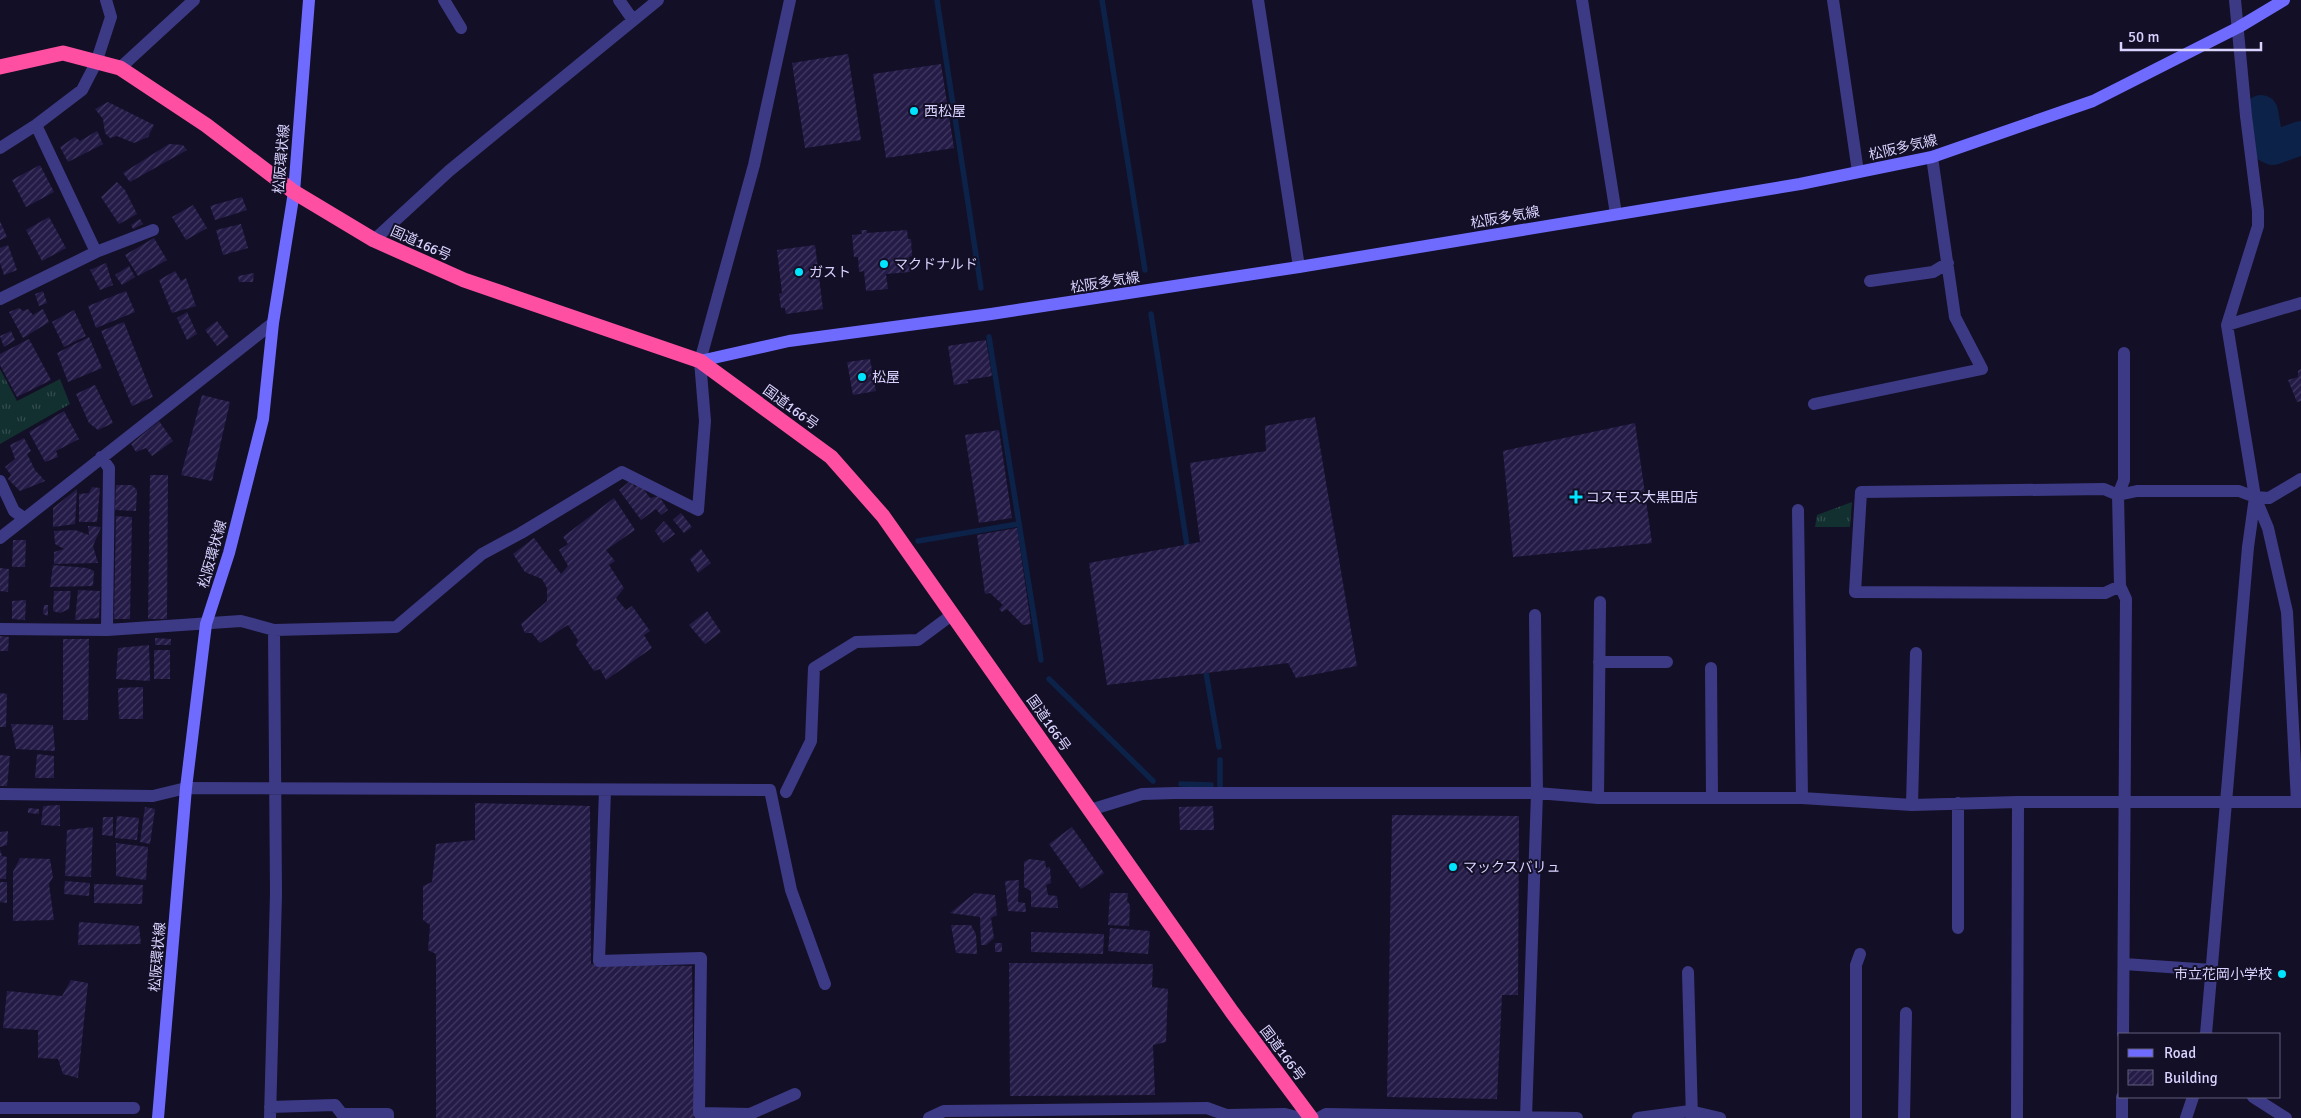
<svg xmlns="http://www.w3.org/2000/svg" width="2301" height="1118" font-family="Signika,'Noto Sans JP',sans-serif">
<style>
.park{fill:url(#park-tufts)}
.lines{fill:none;stroke-linecap:round;stroke-linejoin:round}
.stream{stroke:#0c2248;stroke-width:5.5}
.river{stroke:#0c2248;stroke-width:34}
.building{fill:url(#building-hatch)}
.street{stroke:#3d3a85;stroke-width:12}
.secondary{stroke:#6f6bff;stroke-width:12}
.highway{stroke:#ff4fa3;stroke-width:15}
.poi-dot{fill:#00e5ff;stroke:#130f26;stroke-width:2}
.labels{text-anchor:middle;stroke-width:4;stroke-linejoin:round;paint-order:stroke}
.poi-label{font-size:14px;fill:#d9d4ff;stroke:#130f26;text-anchor:start}
.street-label{font-size:14px;fill:#d9d4ff;stroke:#130f26}
</style>
<defs>
<pattern id="park-tufts" width="24" height="20" patternUnits="userSpaceOnUse" patternTransform="scale(1.25)"><rect width="24" height="20" fill="#12302f"/><path d="M3 7l-1-3M5 7V3M7 7l1-3M15 17l-1-3M17 17v-4M19 17l1-3" fill="none" stroke="#344d4e"/></pattern>
<pattern id="building-hatch" width="6" height="6" patternUnits="userSpaceOnUse" patternTransform="scale(1.25)"><rect width="6" height="6" fill="#241b47"/><path d="M-1 1l2-2M0 6l6-6M5 7l2-2" fill="none" stroke="#433b63"/></pattern>
</defs>
<rect width="100%" height="100%" fill="#130f26"/>
<!-- park -->
<path class="park" d="M 0,369 L 17,401 L 60,379 L 70,404 L 0,444 Z
M 1852,502 L 1850,527 L 1815,527 L 1817,515 Z"/>
<g class="lines">
<!-- stream -->
<path class="stream" d="M 937,0 L 981,288
M 1102,0 L 1145,270
M 1151,314 L 1188,552
M 989,337 L 1041,660
M 918,541 L 1018,524
M 1205,667 L 1219,747
M 1049,679 L 1153,781
M 1220,760 L 1220,786
M 1181,784 L 1211,785"/>
<!-- river -->
<path class="river" d="M 2261,112 L 2267,145 L 2273,148 L 2301,138"/>
</g>
<!-- building -->
<path class="building" d="M 848,54 L 861,140 L 805,148 L 792,63 Z
M 941,64 L 954,148 L 886,158 L 873,74 Z
M 108,102 L 154,125 L 148,137 L 134,143 L 117,136 L 110,138 L 105,133 L 103,119 L 95,109 Z
M 97,131 L 103,144 L 68,162 L 60,147 L 75,137 L 80,141 Z
M 169,144 L 183,145 L 187,150 L 130,182 L 123,173 Z
M 40,165 L 54,192 L 26,207 L 12,180 Z
M 117,182 L 125,190 L 137,214 L 119,224 L 101,197 Z
M 242,197 L 247,210 L 215,220 L 210,206 Z
M 193,205 L 207,228 L 186,240 L 172,217 Z
M 49,217 L 66,248 L 42,261 L 26,230 Z
M 140,219 L 143,224 L 133,229 L 131,225 Z
M 0,221 L 7,237 L 0,240 Z
M 241,224 L 248,248 L 223,255 L 216,230 Z
M 861,230 L 867,230 L 867,233 L 907,230 L 908,239 L 911,239 L 912,256 L 909,257 L 910,272 L 886,274 L 888,289 L 866,291 L 864,271 L 859,272 L 858,257 L 854,257 L 852,235 L 862,234 Z
M 154,238 L 167,260 L 138,276 L 125,255 Z
M 8,245 L 17,270 L 4,275 L 0,263 L 0,248 Z
M 815,245 L 823,309 L 786,314 L 785,308 L 781,308 L 779,294 L 782,293 L 777,250 Z
M 106,263 L 113,285 L 100,290 L 90,270 Z
M 129,266 L 135,277 L 122,285 L 115,275 Z
M 175,271 L 181,281 L 186,278 L 196,306 L 172,313 L 159,280 Z
M 254,273 L 253,282 L 239,282 L 238,276 Z
M 43,291 L 47,303 L 39,306 L 35,294 Z
M 126,291 L 135,312 L 96,328 L 88,306 Z
M 19,308 L 23,311 L 28,309 L 33,315 L 43,309 L 49,322 L 23,338 L 9,312 Z
M 74,310 L 86,336 L 64,347 L 52,322 Z
M 187,312 L 197,334 L 187,340 L 177,318 Z
M 217,321 L 229,337 L 217,346 L 205,330 Z
M 124,322 L 153,397 L 132,406 L 101,331 Z
M 11,331 L 15,340 L 4,347 L 0,336 Z
M 89,337 L 102,368 L 68,382 L 57,353 Z
M 29,339 L 51,380 L 17,397 L 0,365 L 0,354 Z
M 986,340 L 992,376 L 967,380 L 968,383 L 954,385 L 948,346 Z
M 870,359 L 876,391 L 853,395 L 847,362 Z
M 2301,369 L 2301,401 L 2297,402 L 2288,380 L 2298,377 L 2298,371 Z
M 95,385 L 113,423 L 98,430 L 89,423 L 76,394 Z
M 202,395 L 230,402 L 212,481 L 181,475 Z
M 64,411 L 79,439 L 56,451 L 58,457 L 45,462 L 29,432 Z
M 1315,417 L 1357,666 L 1296,678 L 1288,663 L 1107,685 L 1089,563 L 1200,542 L 1190,463 L 1266,451 L 1265,426 Z
M 159,421 L 173,441 L 152,456 L 146,448 L 136,452 L 131,444 Z
M 1635,423 L 1652,543 L 1513,557 L 1503,451 Z
M 999,430 L 1012,518 L 979,523 L 965,435 Z
M 24,438 L 31,451 L 27,454 L 35,470 L 45,481 L 20,491 L 8,479 L 11,475 L 5,467 L 15,459 L 10,445 Z
M 150,475 L 168,475 L 167,619 L 148,619 Z
M 630,481 L 635,487 L 640,484 L 650,498 L 659,496 L 668,510 L 661,515 L 656,509 L 641,520 L 619,490 Z
M 116,485 L 132,485 L 137,490 L 136,511 L 115,510 Z
M 92,487 L 100,488 L 97,522 L 79,522 L 79,494 L 89,493 Z
M 77,489 L 75,524 L 53,527 L 53,508 Z
M 614,498 L 635,530 L 606,550 L 615,561 L 609,565 L 624,588 L 616,598 L 626,610 L 632,606 L 650,631 L 644,635 L 652,648 L 606,680 L 600,669 L 594,671 L 576,645 L 578,640 L 568,625 L 540,643 L 532,633 L 525,633 L 521,624 L 547,601 L 547,588 L 542,579 L 525,572 L 513,554 L 534,538 L 561,574 L 568,566 L 559,550 L 568,544 L 563,537 Z
M 681,513 L 692,527 L 684,533 L 673,520 Z
M 116,516 L 132,517 L 130,619 L 114,619 Z
M 664,521 L 675,534 L 663,543 L 655,531 Z
M 88,526 L 101,527 L 93,546 L 98,563 L 54,564 L 54,552 L 64,549 L 55,544 L 54,531 L 75,530 L 89,535 Z
M 1017,528 L 1031,624 L 1023,625 L 1007,609 L 1002,612 L 999,609 L 1003,605 L 990,593 L 985,594 L 977,535 Z
M 13,540 L 26,540 L 25,567 L 12,567 Z
M 701,549 L 711,563 L 698,573 L 690,559 Z
M 53,565 L 87,568 L 94,571 L 93,586 L 50,587 Z
M 0,568 L 9,569 L 8,592 L 0,591 Z
M 78,590 L 100,591 L 99,618 L 75,620 Z
M 54,591 L 71,591 L 69,609 L 60,613 L 53,611 Z
M 26,600 L 25,620 L 12,619 L 12,601 Z
M 44,605 L 48,605 L 48,616 L 43,614 Z
M 707,611 L 721,632 L 705,644 L 689,625 Z
M 0,636 L 9,637 L 8,651 L 0,651 Z
M 155,638 L 171,639 L 171,645 L 155,645 Z
M 63,639 L 89,639 L 88,720 L 63,720 Z
M 149,645 L 150,681 L 116,679 L 118,648 Z
M 154,650 L 170,650 L 170,679 L 154,679 Z
M 143,687 L 143,719 L 119,719 L 118,688 Z
M 0,693 L 7,694 L 6,727 L 0,727 Z
M 11,724 L 53,725 L 55,751 L 16,749 Z
M 37,754 L 54,756 L 54,778 L 35,778 Z
M 0,755 L 10,756 L 7,786 L 0,786 Z
M 475,803 L 590,806 L 591,964 L 692,966 L 694,1118 L 436,1118 L 436,954 L 428,950 L 430,925 L 423,920 L 423,886 L 432,882 L 436,844 L 475,840 Z
M 60,805 L 60,826 L 41,825 L 43,806 Z
M 1213,806 L 1214,830 L 1180,830 L 1179,807 Z
M 145,807 L 155,809 L 150,844 L 140,842 Z
M 28,808 L 39,809 L 39,814 L 28,813 Z
M 1392,815 L 1519,816 L 1518,995 L 1502,995 L 1497,1099 L 1387,1097 Z
M 117,816 L 139,818 L 137,840 L 115,838 Z
M 103,817 L 113,817 L 113,836 L 102,835 Z
M 93,827 L 91,877 L 65,876 L 67,830 Z
M 1072,827 L 1104,873 L 1081,889 L 1049,844 Z
M 8,831 L 7,845 L 0,847 L 0,832 Z
M 116,843 L 148,847 L 146,880 L 116,876 Z
M 0,849 L 2,856 L 7,857 L 6,879 L 0,879 Z
M 20,858 L 50,859 L 53,877 L 49,884 L 54,920 L 13,921 L 13,872 Z
M 1029,859 L 1045,861 L 1046,868 L 1050,867 L 1051,883 L 1046,885 L 1048,895 L 1057,896 L 1058,908 L 1031,907 L 1031,891 L 1024,887 L 1024,862 Z
M 1019,880 L 1018,902 L 1025,903 L 1026,912 L 1008,911 L 1005,881 Z
M 65,881 L 90,883 L 89,896 L 64,894 Z
M 0,882 L 7,882 L 7,903 L 0,902 Z
M 94,884 L 143,885 L 142,904 L 94,903 Z
M 975,893 L 995,895 L 997,915 L 991,918 L 994,938 L 986,945 L 981,945 L 980,917 L 950,913 Z
M 1110,893 L 1128,893 L 1127,901 L 1130,905 L 1129,926 L 1108,925 Z
M 79,922 L 139,926 L 141,944 L 78,945 Z
M 951,925 L 971,925 L 976,934 L 977,954 L 956,953 Z
M 1110,928 L 1150,931 L 1148,954 L 1108,951 Z
M 1031,932 L 1104,934 L 1103,954 L 1031,952 Z
M 995,943 L 1002,943 L 1002,952 L 995,952 Z
M 1009,963 L 1153,964 L 1152,987 L 1168,989 L 1166,1042 L 1153,1045 L 1155,1095 L 1010,1096 Z
M 71,980 L 88,983 L 78,1078 L 63,1074 L 58,1059 L 38,1058 L 38,1030 L 3,1028 L 7,991 L 62,996 Z"/>
<g class="lines">
<!-- street -->
<path class="street" d="M 444,0 L 461,28
M 619,0 L 633,20
M 1258,0 L 1299,267
M 1582,0 L 1616,214
M 1833,0 L 1858,172
M 120,68 L 194,0
M 0,148 L 36,125 L 82,90 L 96,63 L 111,17 L 106,0
M 374,240 L 449,171 L 658,0
M 96,252 L 153,230
M 1870,281 L 1933,272 L 1948,263
M 0,299 L 96,252 L 36,125
M 2227,325 L 2301,303
M 1814,404 L 1982,369 L 1955,317 L 1932,157
M 101,457 L 109,468 L 107,630
M 0,481 L 14,511 L 24,518
M 2255,497 L 2268,528 L 2287,612 L 2297,802
M 1798,510 L 1802,798
M 0,538 L 273,323
M 2120,586 L 2105,593 L 1855,592 L 1861,492 L 2104,489 L 2118,495 L 2124,480 L 2124,353
M 0,629 L 107,630 L 241,621 L 274,630 L 396,627 L 482,554 L 521,533 L 622,472 L 698,510 L 705,421 L 700,361 L 754,165 L 790,0
M 1599,662 L 1667,662
M 1711,668 L 1712,797
M 605,790 L 599,961 L 701,958 L 699,1113 L 750,1114 L 795,1094
M 786,792 L 811,741 L 814,668 L 856,642 L 918,640 L 953,614
M 0,794 L 153,796 L 186,788 L 770,790 L 791,890 L 825,984
M 1598,798 L 1600,602
M 1958,803 L 1958,928
M 1912,805 L 1916,653
M 1090,810 L 1142,794 L 1175,793 L 1537,793 L 1598,798 L 1802,798 L 1912,805 L 2018,802 L 2301,802
M 2124,964 L 2212,970
M 1688,972 L 1692,1118
M 2123,1034 L 2126,599 L 2120,586 L 2118,495 L 2137,491 L 2239,491 L 2255,497 L 2269,498 L 2301,479
M 2206,1034 L 2248,547 L 2255,497 L 2227,325 L 2258,226 L 2258,211 L 2246,116 L 2235,0
M 2253,1097 L 2286,1118
M 270,1107 L 335,1105 L 342,1114 L 388,1114 L 388,1118
M 0,1108 L 134,1108
M 270,1118 L 276,894 L 274,630
M 929,1118 L 944,1111 L 1207,1108 L 1226,1115 L 1285,1114 L 1301,1118
M 1319,1118 L 1326,1114 L 1577,1118
M 1526,1118 L 1537,793 L 1535,615
M 1638,1118 L 1690,1111 L 1720,1118
M 1856,1118 L 1856,965 L 1860,954
M 1904,1118 L 1906,1013
M 2017,1118 L 2018,802
M 2122,1118 L 2122,1097
M 2186,1118 L 2193,1097"/>
<!-- secondary -->
<path class="secondary" d="M 700,361 L 789,341 L 991,314 L 1299,267 L 1800,184 L 1932,157 L 2093,101 L 2239,27 L 2284,0
M 158,1118 L 186,788 L 206,624 L 229,553 L 263,419 L 273,323 L 294,192 L 309,0"/>
<!-- highway -->
<path class="highway" d="M 0,67 L 63,53 L 120,68 L 206,125 L 294,192 L 374,240 L 464,280 L 700,361 L 831,457 L 883,516 L 1232,1012 L 1311,1118"/>
</g>
<!-- markers -->
<g class="poi-dot">
<circle cx="914" cy="111" r="5"/>
<circle cx="884" cy="264" r="5"/>
<circle cx="799" cy="272" r="5"/>
<circle cx="862" cy="377" r="5"/>
<path d="M1573.5 489.5h5v5h5v5h-5v5h-5v-5h-5v-5h5z"/>
<circle cx="1453" cy="867" r="5"/>
<circle cx="2282" cy="974" r="5"/>
</g>
<g class="labels">
<!-- poi labels -->
<g class="poi-label">
<text x="924" y="116">西松屋</text>
<text x="894" y="269">マクドナルド</text>
<text x="809" y="277">ガスト</text>
<text x="872" y="382">松屋</text>
<text x="1586" y="502">コスモス大黒田店</text>
<text x="1463" y="872">マックスバリュ</text>
<text x="2272" y="979" text-anchor="end">市立花岡小学校</text>
</g>
<!-- street labels -->
<g class="street-label">
<text transform="translate(1903 147) rotate(-13)" y="5">松阪多気線</text>
<text transform="translate(281 159) rotate(-85)" y="5">松阪環状線</text>
<text transform="translate(1505 217) rotate(-10)" y="5">松阪多気線</text>
<text transform="translate(421 243) rotate(24)" y="5">国道166号</text>
<text transform="translate(1105 282) rotate(-9)" y="5">松阪多気線</text>
<text transform="translate(791 407) rotate(36)" y="5">国道166号</text>
<text transform="translate(212 554) rotate(-74)" y="5">松阪環状線</text>
<text transform="translate(1049 723) rotate(55)" y="5">国道166号</text>
<text transform="translate(157 957) rotate(-85)" y="5">松阪環状線</text>
<text transform="translate(1283 1053) rotate(53)" y="5">国道166号</text>
</g>
</g>
<!-- legend -->
<rect x="2118" y="1033" width="162" height="65" fill="#130f26" stroke="#625e7d"/>
<rect x="2128" y="1049" width="25" height="8" fill="#6f6bff" stroke="#625e7d"/>
<text x="2164" y="1058" font-size="15" fill="#d9d4ff">Road</text>
<rect x="2128" y="1070" width="25" height="15" fill="url(#building-hatch)" stroke="#625e7d"/>
<text x="2164" y="1083" font-size="15" fill="#d9d4ff">Building</text>
<!-- scale -->
<path d="M2121 42v8h140v-8" fill="none" stroke="#d9d4ff" stroke-width="2.5"/>
<text x="2128" y="42" font-size="15" fill="#d9d4ff" stroke="#130f26" stroke-width="4" paint-order="stroke">50 m</text>
</svg>
